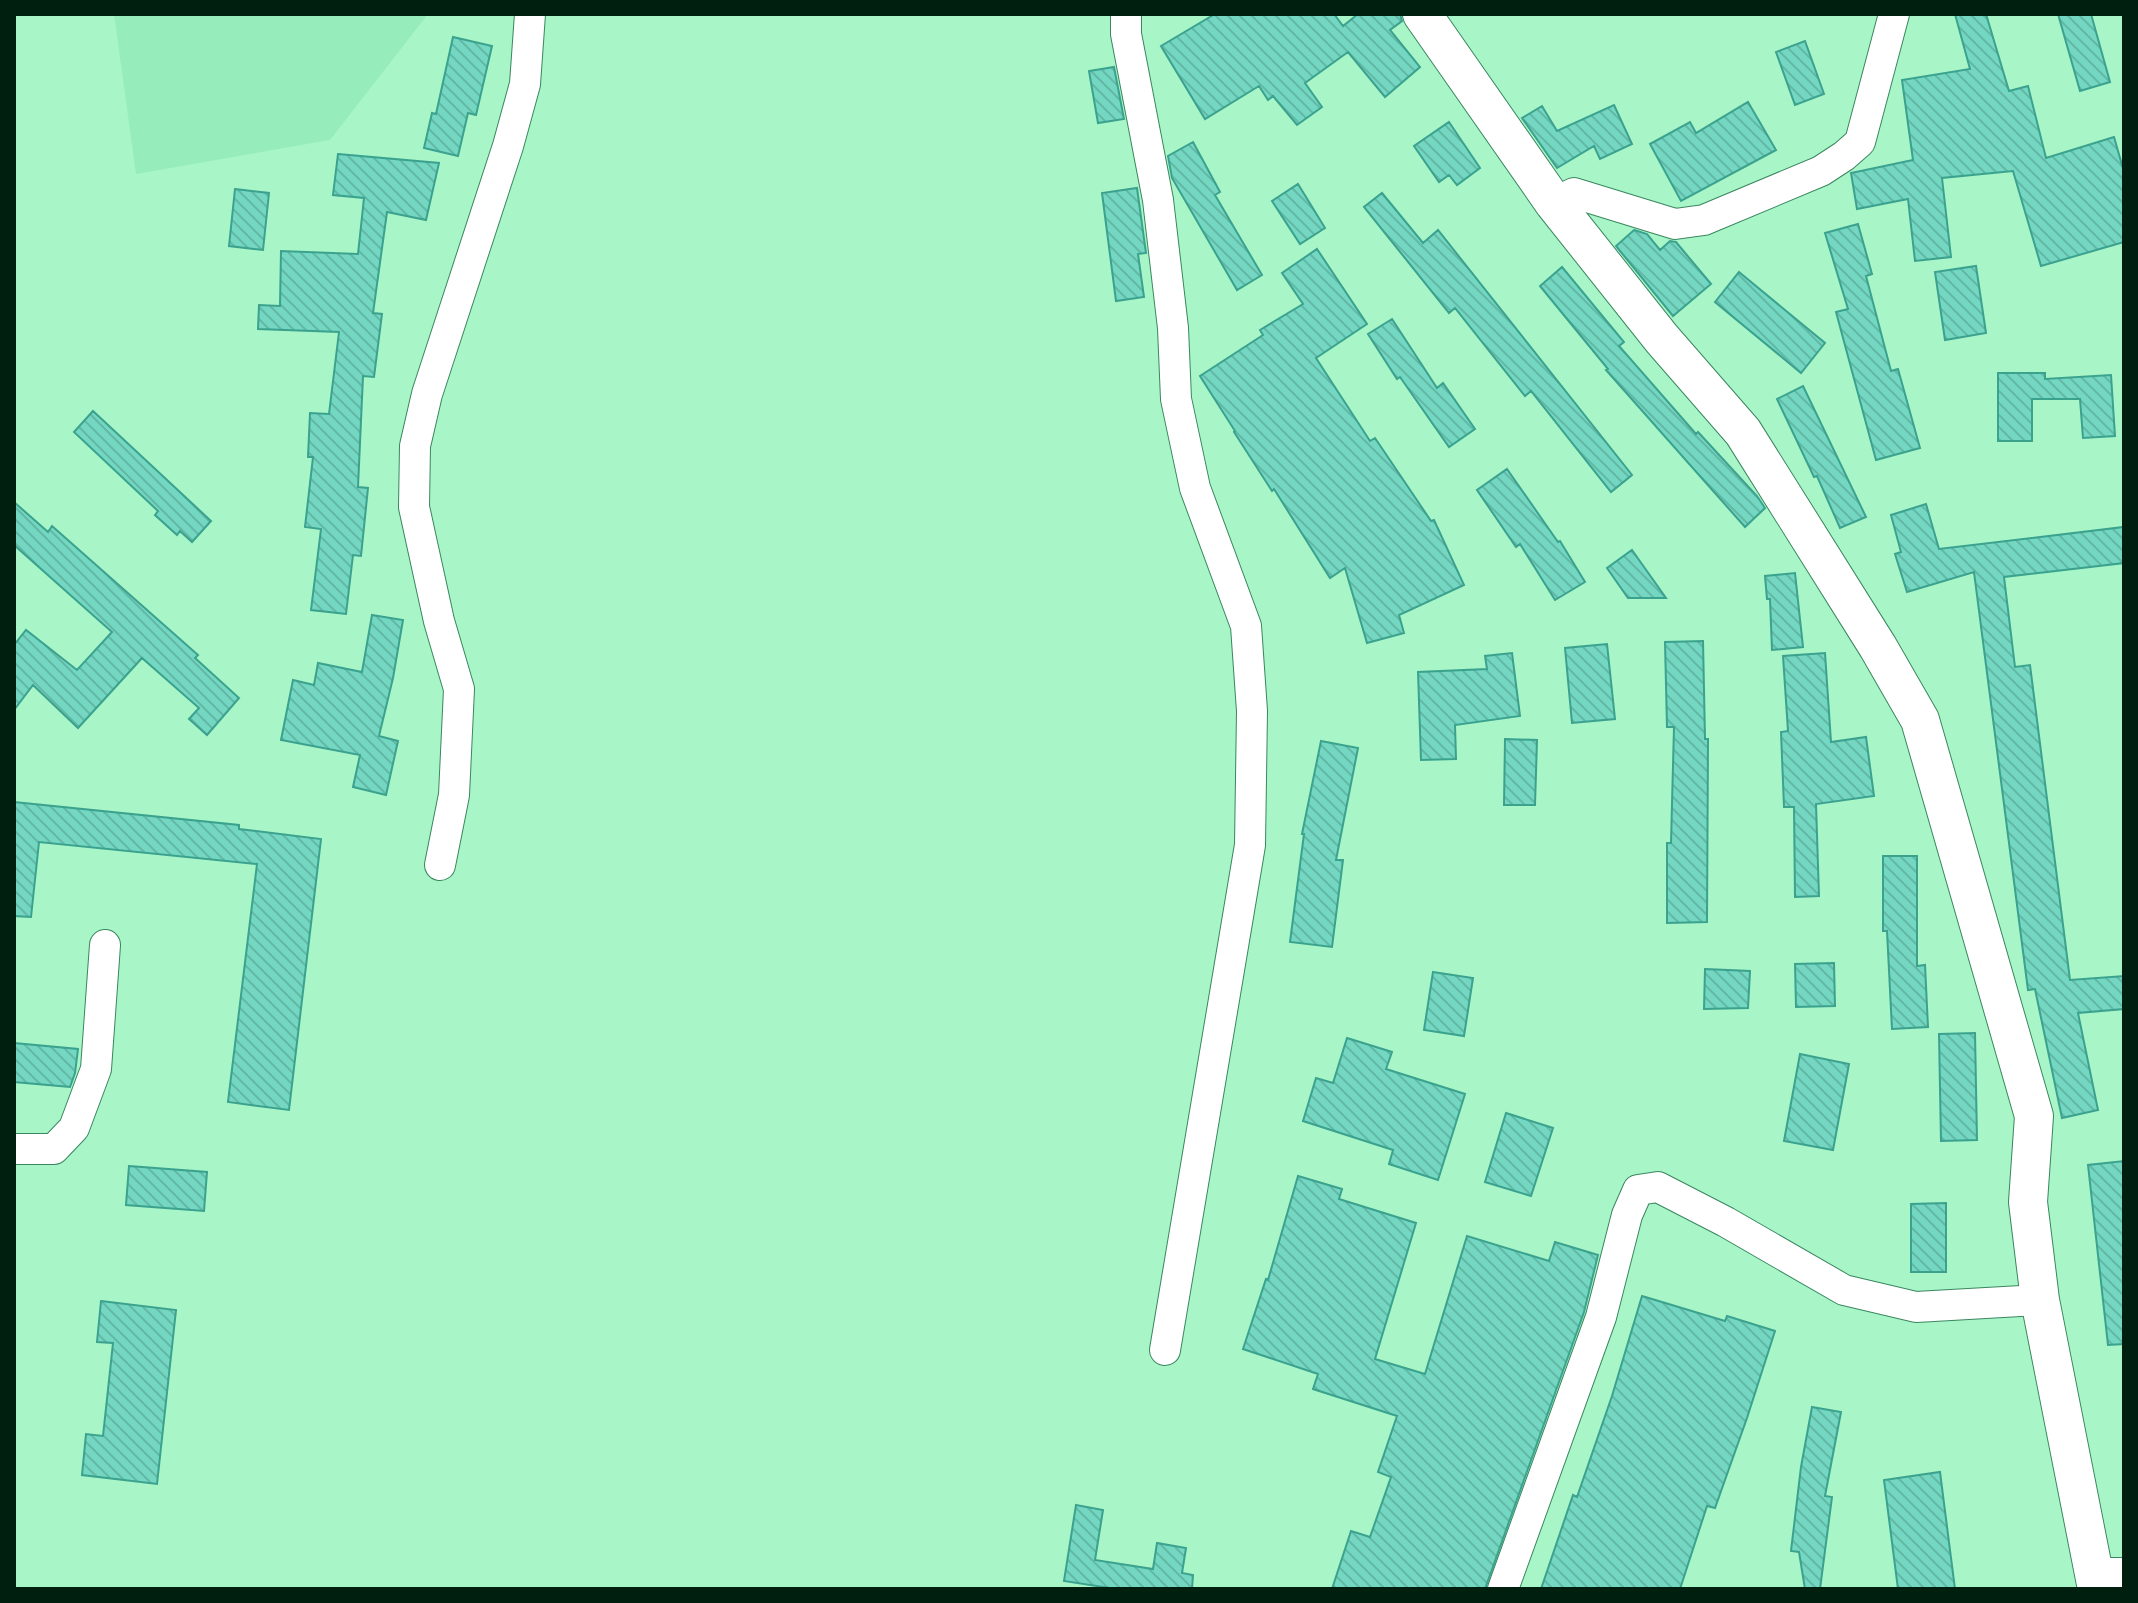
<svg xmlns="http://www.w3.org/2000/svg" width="2138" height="1603" font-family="'Nunito Sans',sans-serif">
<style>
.built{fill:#96ecba}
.building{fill:url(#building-back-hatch);stroke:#3ba28e;stroke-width:2}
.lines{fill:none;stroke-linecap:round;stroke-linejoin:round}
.minor-casing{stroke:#3a875f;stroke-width:32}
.tertiary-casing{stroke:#3a875f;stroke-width:40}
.minor{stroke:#fff;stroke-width:30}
.tertiary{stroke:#fff;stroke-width:38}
</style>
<defs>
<pattern id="building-back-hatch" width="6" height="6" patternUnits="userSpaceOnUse" patternTransform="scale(2)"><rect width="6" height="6" fill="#74d7c2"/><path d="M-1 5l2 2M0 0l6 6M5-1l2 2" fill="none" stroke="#63b8a6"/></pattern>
</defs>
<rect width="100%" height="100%" fill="#a8f5c8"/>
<!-- built -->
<path class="built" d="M 114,14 L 428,14 L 330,140 L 136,174 Z"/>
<!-- building -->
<path class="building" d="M 1215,14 L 1334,14 L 1343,26 L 1358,14 L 1400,14 L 1402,21 L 1390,30 L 1420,67 L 1385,97 L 1348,52 L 1305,83 L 1322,107 L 1297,125 L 1273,96 L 1268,100 L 1259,86 L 1205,119 L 1161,46 Z
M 1955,14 L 1986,14 L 2009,91 L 2028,86 L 2046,158 L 2114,137 L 2124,172 L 2124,242 L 2041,266 L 2013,171 L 1942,178 L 1951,257 L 1915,261 L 1908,199 L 1857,209 L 1851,173 L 1913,160 L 1902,80 L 1970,69 Z
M 2058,14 L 2091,14 L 2110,82 L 2080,91 Z
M 453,37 L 492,46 L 476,115 L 468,113 L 458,156 L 424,148 L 432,113 L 436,114 Z
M 1805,41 L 1824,94 L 1795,105 L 1776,52 Z
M 1114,67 L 1124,119 L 1098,123 L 1089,71 Z
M 1748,102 L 1776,150 L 1681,201 L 1650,144 L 1690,122 L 1696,133 Z
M 1614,105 L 1632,144 L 1600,159 L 1594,146 L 1557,168 L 1522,118 L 1542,106 L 1557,131 Z
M 1449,122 L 1480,168 L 1457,185 L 1449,175 L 1439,182 L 1414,146 Z
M 1193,142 L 1220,192 L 1215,195 L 1262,275 L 1237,290 L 1172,178 L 1168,156 Z
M 338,154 L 439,163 L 426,220 L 387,212 L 373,313 L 382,314 L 374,377 L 363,376 L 358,487 L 368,488 L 361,556 L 353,555 L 346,614 L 311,610 L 321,529 L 305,527 L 313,457 L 308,457 L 310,413 L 329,414 L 339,332 L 258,329 L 259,305 L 280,306 L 281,251 L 358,254 L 364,198 L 333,195 Z
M 1298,184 L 1325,228 L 1300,244 L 1272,201 Z
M 1137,188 L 1146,253 L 1138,254 L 1144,297 L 1116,301 L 1102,193 Z
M 235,189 L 269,193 L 263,250 L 229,246 Z
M 1382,193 L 1423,243 L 1438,230 L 1632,475 L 1611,492 L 1531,391 L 1525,396 L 1455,308 L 1449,313 L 1364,207 Z
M 1858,224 L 1872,274 L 1866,276 L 1891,371 L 1898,369 L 1920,448 L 1876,460 L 1836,312 L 1848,309 L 1825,233 Z
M 1634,230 L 1647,234 L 1660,250 L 1670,241 L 1676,242 L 1711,284 L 1673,316 L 1616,246 Z
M 1317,249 L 1367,324 L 1316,358 L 1370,441 L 1375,438 L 1431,521 L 1434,520 L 1464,585 L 1399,615 L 1404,633 L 1367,643 L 1345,568 L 1330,578 L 1274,489 L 1272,491 L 1234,432 L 1235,431 L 1200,376 L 1263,335 L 1260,330 L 1303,304 L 1282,273 Z
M 1976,266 L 1986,333 L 1945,340 L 1935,272 Z
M 1562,267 L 1624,342 L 1619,346 L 1696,434 L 1698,432 L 1757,496 L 1765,508 L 1745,527 L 1606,370 L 1608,369 L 1540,286 Z
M 1739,272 L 1825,343 L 1801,373 L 1715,302 Z
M 1392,319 L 1437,388 L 1443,383 L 1475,429 L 1449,447 L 1400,377 L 1397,379 L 1368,334 Z
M 1998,373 L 2045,373 L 2045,379 L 2111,375 L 2115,436 L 2083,438 L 2080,399 L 2032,399 L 2032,441 L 1998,441 Z
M 1803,386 L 1866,517 L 1840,528 L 1817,476 L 1814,477 L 1777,399 Z
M 93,411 L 211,521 L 192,542 L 180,531 L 177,535 L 155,515 L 158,511 L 74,432 Z
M 1507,469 L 1558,542 L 1560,541 L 1585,582 L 1555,600 L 1520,544 L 1516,547 L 1477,490 Z
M 14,502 L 48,532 L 52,526 L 198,655 L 195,658 L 239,698 L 207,735 L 189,719 L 199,708 L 142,658 L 78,728 L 33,685 L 14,710 L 14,645 L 26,630 L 77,670 L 112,632 L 14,545 Z
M 1926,504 L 1939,549 L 2124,527 L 2124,563 L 2004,577 L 2015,667 L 2030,665 L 2070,980 L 2124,976 L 2124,1009 L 2078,1013 L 2098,1110 L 2062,1118 L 2035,989 L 2028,990 L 1974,572 L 1907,592 L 1895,554 L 1901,552 L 1891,515 Z
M 1632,550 L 1666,598 L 1628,598 L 1607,568 Z
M 1795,573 L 1803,647 L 1772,650 L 1770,599 L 1767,599 L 1765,576 Z
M 372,615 L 403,620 L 393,678 L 379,736 L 398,741 L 386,795 L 353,787 L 360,755 L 281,740 L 293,680 L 314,685 L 318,663 L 362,672 Z
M 1703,641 L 1705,739 L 1708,739 L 1707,922 L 1667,923 L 1667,843 L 1671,843 L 1674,727 L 1667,727 L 1665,642 Z
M 1607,644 L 1615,719 L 1572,723 L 1565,648 Z
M 1512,653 L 1520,716 L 1455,725 L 1456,759 L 1421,760 L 1418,672 L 1487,669 L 1485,656 Z
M 1825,653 L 1831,742 L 1866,737 L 1874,796 L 1816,804 L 1819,896 L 1795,897 L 1794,807 L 1784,807 L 1781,732 L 1788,731 L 1783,656 Z
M 1505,739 L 1537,740 L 1535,805 L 1504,805 Z
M 1321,741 L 1358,748 L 1336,860 L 1343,860 L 1332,947 L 1290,942 L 1304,834 L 1302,834 Z
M 14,802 L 239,825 L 239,829 L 321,839 L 289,1110 L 228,1102 L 257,864 L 39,842 L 31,917 L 14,916 Z
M 1883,856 L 1917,856 L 1917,966 L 1925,965 L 1928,1027 L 1892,1029 L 1887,931 L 1883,931 Z
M 1834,963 L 1835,1006 L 1796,1007 L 1795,964 Z
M 1705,969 L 1750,971 L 1748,1008 L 1704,1009 Z
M 1433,972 L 1473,978 L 1464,1036 L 1424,1030 Z
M 1975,1033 L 1977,1140 L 1941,1141 L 1939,1034 Z
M 1347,1038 L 1392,1052 L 1386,1069 L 1465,1094 L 1438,1180 L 1389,1164 L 1393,1150 L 1303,1121 L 1316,1078 L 1333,1083 Z
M 14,1043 L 78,1049 L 75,1073 L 70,1087 L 14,1082 Z
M 1800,1054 L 1849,1064 L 1833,1150 L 1784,1141 Z
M 1506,1113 L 1553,1128 L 1531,1196 L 1485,1182 Z
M 2124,1161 L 2124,1344 L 2108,1345 L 2088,1165 Z
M 129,1166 L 207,1172 L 204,1211 L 126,1205 Z
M 1298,1176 L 1342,1189 L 1339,1199 L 1416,1223 L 1375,1359 L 1425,1374 L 1467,1236 L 1549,1261 L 1555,1242 L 1598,1255 L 1584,1312 L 1485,1589 L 1332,1589 L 1351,1531 L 1370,1537 L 1391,1477 L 1378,1472 L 1397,1416 L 1313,1389 L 1318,1374 L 1243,1349 L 1266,1279 L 1268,1280 Z
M 1946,1203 L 1946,1272 L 1911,1272 L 1911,1204 Z
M 1642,1296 L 1725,1321 L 1727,1316 L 1775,1331 L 1747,1418 L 1715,1508 L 1707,1506 L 1680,1589 L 1541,1589 L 1573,1495 L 1577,1497 L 1612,1396 Z
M 101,1301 L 176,1310 L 157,1484 L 82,1475 L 86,1434 L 103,1436 L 113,1343 L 97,1342 Z
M 1812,1407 L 1841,1412 L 1825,1496 L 1832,1497 L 1820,1589 L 1805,1589 L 1799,1552 L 1791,1551 L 1801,1467 Z
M 1940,1472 L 1955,1589 L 1898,1589 L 1884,1480 Z
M 1076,1505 L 1103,1510 L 1095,1560 L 1153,1569 L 1157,1543 L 1186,1548 L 1182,1573 L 1193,1575 L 1192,1589 L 1116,1589 L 1064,1581 Z"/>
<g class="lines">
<!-- minor casing -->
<g class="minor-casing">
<path id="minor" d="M 1126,14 L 1126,34 L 1158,200 L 1173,328 L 1176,399 L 1195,488 L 1246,626 L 1252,711 L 1250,845 L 1165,1350
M 1554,203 L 1574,193 L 1675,224 L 1704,220 L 1821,171 L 1844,156 L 1860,142 L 1894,14
M 440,865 L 454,795 L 459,689 L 439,621 L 414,507 L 415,446 L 427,394 L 508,146 L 525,84 L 530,14
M 14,1149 L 54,1149 L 74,1128 L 96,1069 L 105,945
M 2095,1573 L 2124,1573
M 1503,1589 L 1601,1317 L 1627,1215 L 1638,1190 L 1658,1187 L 1726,1222 L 1844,1290 L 1916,1307 L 2040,1300"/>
</g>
<!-- tertiary casing -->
<g class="tertiary-casing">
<path id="tertiary" d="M 1422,14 L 1554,203 L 1662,339 L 1743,432 L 1878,647 L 1920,720 L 2034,1116 L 2028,1202 L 2040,1300 L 2097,1589"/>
</g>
<!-- minor -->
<use href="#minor" class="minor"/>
<!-- tertiary -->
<use href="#tertiary" class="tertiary"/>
</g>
<!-- border -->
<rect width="2138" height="1603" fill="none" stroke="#001f0f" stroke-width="32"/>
</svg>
